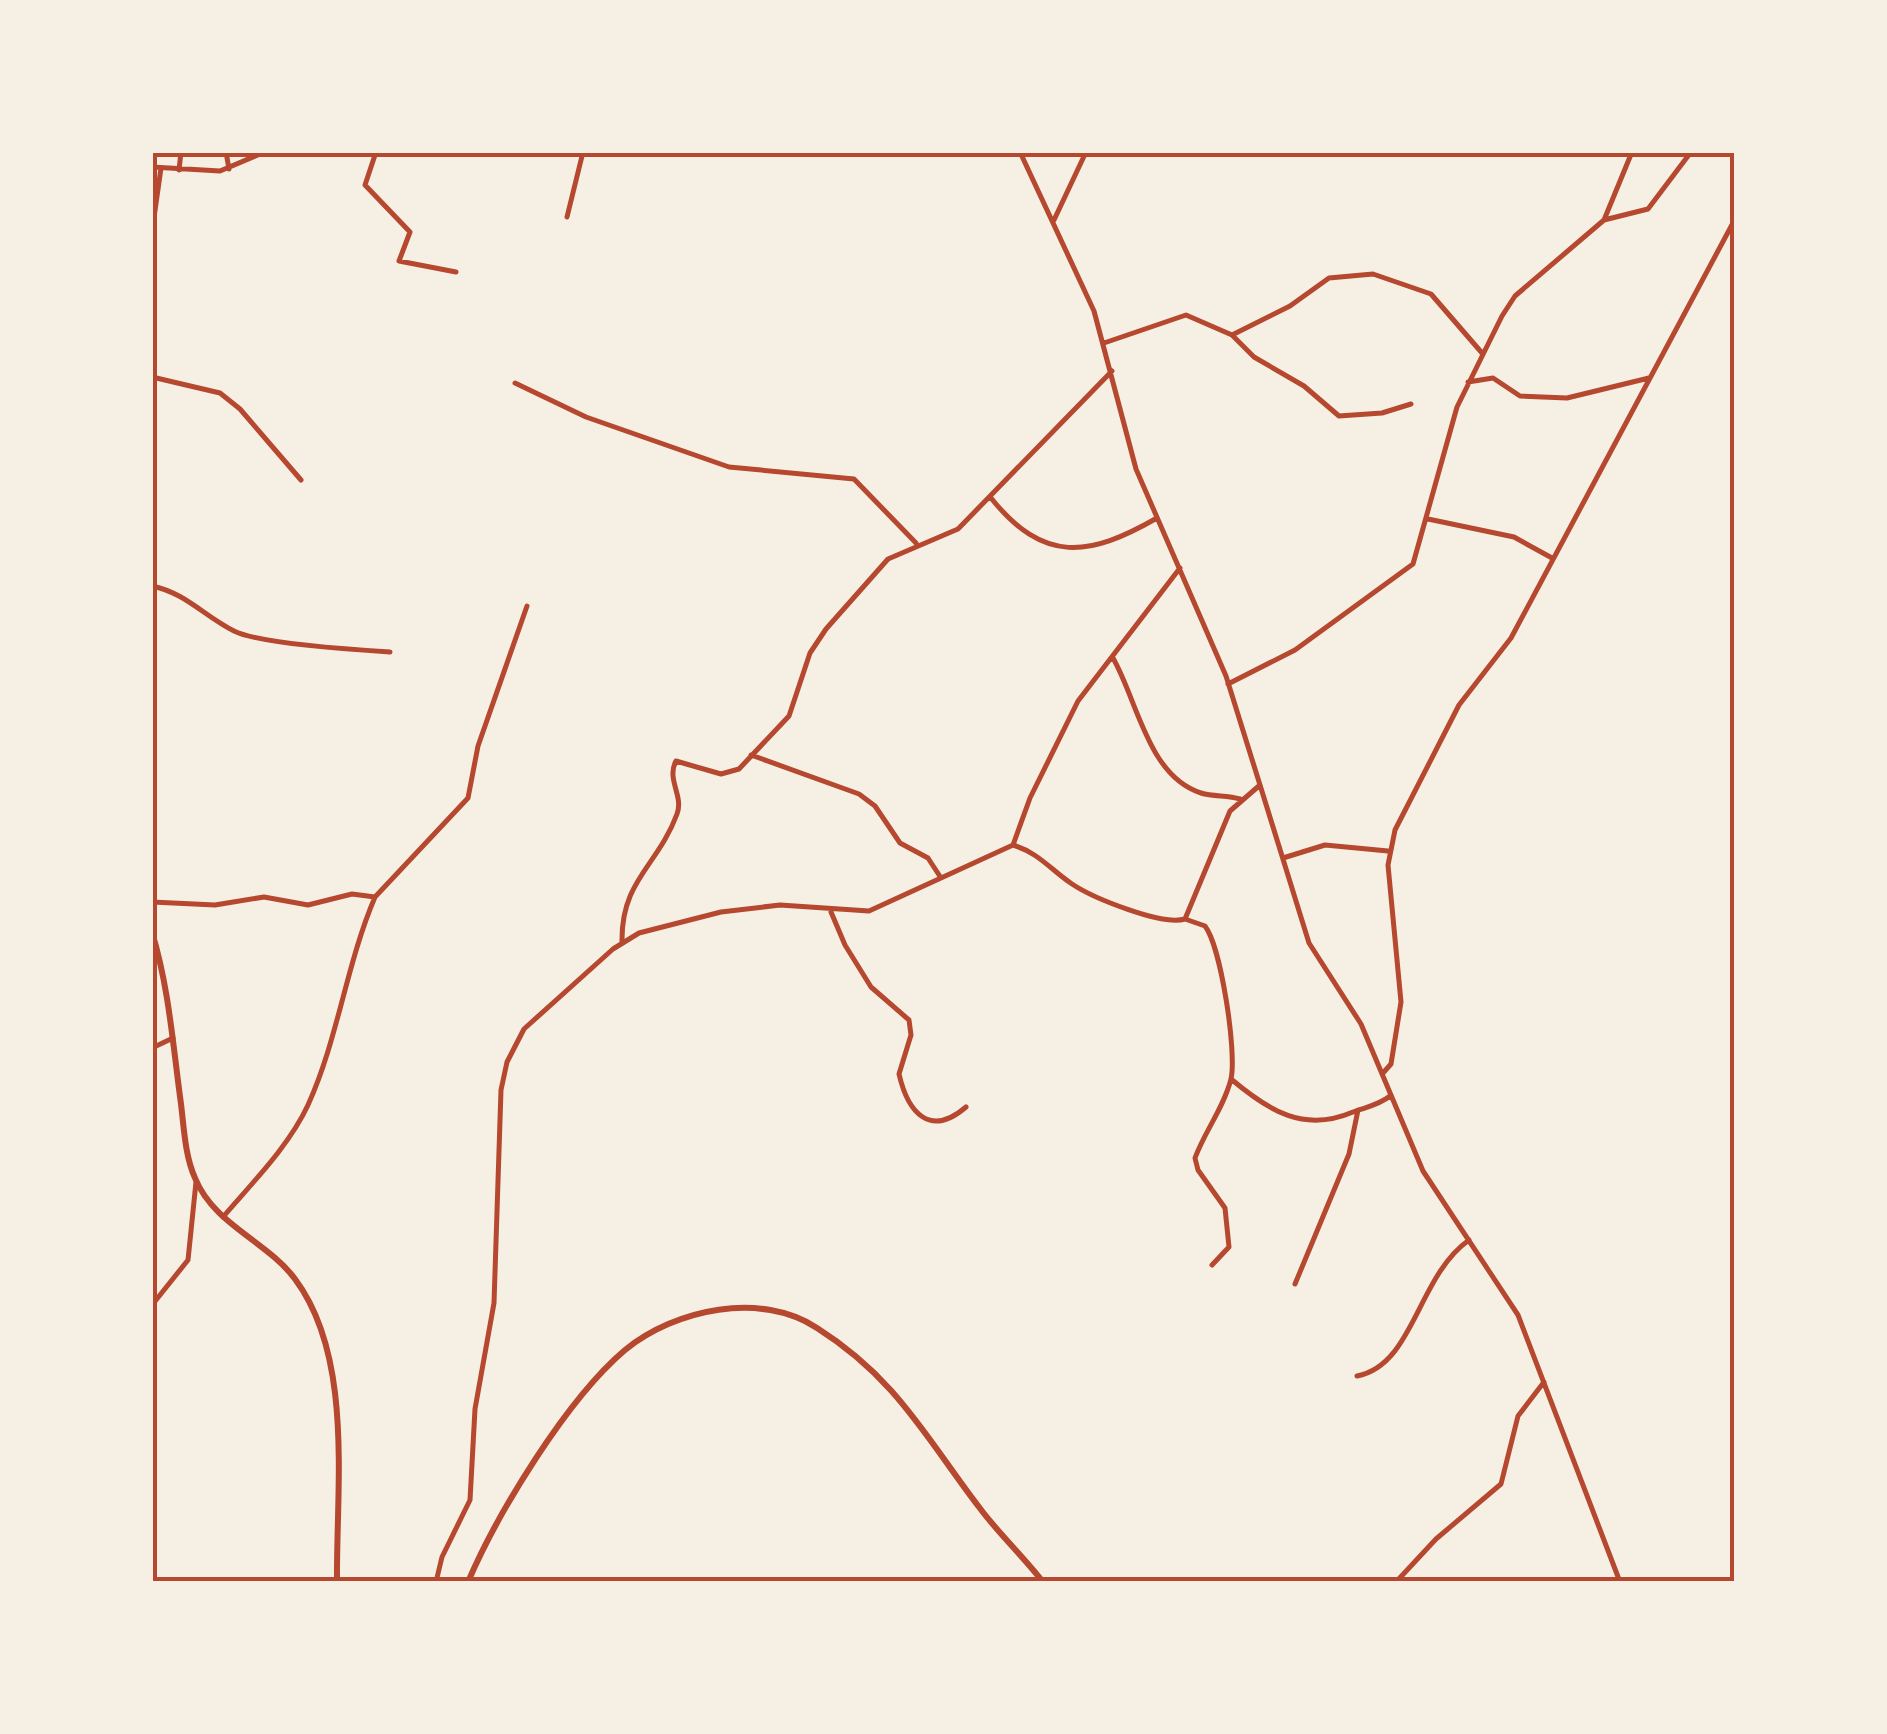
<svg xmlns="http://www.w3.org/2000/svg" width="1887" height="1734" font-family="'Golos Text',sans-serif">
<style>
.lines{fill:none;stroke-linecap:round;stroke-linejoin:round}
.minor{stroke:#b5482f;stroke-width:5}
.tertiary{stroke:#b5482f;stroke-width:5}
.secondary{stroke:#b5482f;stroke-width:6}
.neatline{fill:none;stroke:#b5482f;stroke-width:4}
</style>
<rect width="100%" height="100%" fill="#f6efe4"/>
<g class="lines">
<!-- minor -->
<path class="minor" d="M 226,152 L 229,169
M 376,152 L 365,185 L 410,232 L 399,261 L 456,272
M 152,167 L 220,171 L 265,152
M 179,170 L 181,152
M 567,217 L 583,152
M 1054,220 L 1086,152
M 1604,220 L 1648,209 L 1691,152
M 152,232 L 161,168
M 1232,335 L 1290,306 L 1329,278 L 1373,274 L 1431,294 L 1482,353
M 1104,343 L 1186,315 L 1232,335 L 1254,357 L 1304,386 L 1339,416 L 1382,413 L 1411,404
M 152,377 L 220,393 L 240,409 L 301,480
M 1468,382 L 1493,378 L 1520,396 L 1567,398 L 1649,378
M 515,383 L 586,417 L 729,467 L 854,479 L 916,543
M 991,498 C 1044,564 1089,557 1157,518
M 1428,519 L 1514,537 L 1552,558
M 152,586 C 186,593 205,617 234,631 C 260,644 357,650 390,652
M 1113,658 C 1138,702 1148,776 1201,793 C 1214,797 1227,795 1240,799
M 1228,684 L 1295,650 L 1413,564 L 1457,407 L 1502,316 L 1515,296 L 1604,220 L 1632,152
M 751,755 L 859,794 L 875,806 L 900,843 L 928,858 L 941,878
M 1260,785 L 1309,943 L 1361,1024 L 1423,1171 L 1518,1315 L 1620,1582
M 1013,845 L 1030,798 L 1078,701 L 1180,568
M 1283,858 L 1325,845 L 1388,851
M 152,902 L 215,905 L 264,897 L 308,905 L 352,894 L 375,897 L 468,798 L 478,746 L 527,606
M 831,912 L 845,945 L 871,987 L 909,1020 L 911,1035 L 899,1074 C 908,1113 930,1138 966,1107
M 1185,919 L 1205,926 C 1221,947 1237,1052 1231,1079 C 1224,1107 1205,1131 1195,1158 L 1198,1170 L 1225,1208 L 1229,1247 L 1212,1265
M 622,942 C 621,880 658,866 677,814 C 684,796 666,779 676,761 L 721,774 L 739,769 L 789,716 L 810,653 L 826,629 L 888,559 L 958,529 L 1112,371
M 1383,1073 L 1391,1064 L 1401,1002 L 1388,865 L 1395,830 L 1459,705 L 1511,638 L 1734,221
M 1231,1079 C 1269,1111 1304,1133 1353,1112 C 1366,1107 1379,1105 1390,1096
M 223,1217 C 252,1183 289,1146 308,1105 C 338,1039 346,965 375,897
M 1295,1284 L 1349,1154 L 1358,1110
M 152,1305 L 188,1260 L 196,1182
M 1357,1376 C 1414,1365 1417,1277 1469,1240
M 436,1582 L 442,1557 L 470,1500 L 475,1409 L 494,1303 L 501,1090 L 507,1062 L 524,1029 L 613,949 L 639,933 L 721,912 L 780,905 L 869,911 L 1013,845 C 1039,853 1051,870 1072,884 C 1093,898 1162,926 1185,919 L 1230,811 L 1260,785 L 1226,676 L 1136,469 L 1094,311 L 1020,152
M 1396,1582 L 1436,1539 L 1501,1484 L 1518,1416 L 1544,1382"/>
<!-- tertiary -->
<path class="tertiary" d="M 152,1048 L 173,1038"/>
<!-- secondary -->
<path class="secondary" d="M 152,932 C 169,988 173,1046 181,1104 C 184,1128 185,1156 195,1178 C 214,1225 267,1241 295,1279 C 354,1358 336,1488 337,1582
M 468,1582 C 498,1512 567,1399 625,1350 C 675,1309 761,1291 817,1328 C 896,1378 925,1436 979,1507 C 998,1533 1023,1556 1043,1582"/>
</g>
<!-- border -->
<rect width="1887" height="1734" fill="none" stroke="#f6efe4" stroke-width="310"/>
<rect x="155" y="155" width="1577" height="1424" class="neatline"/>
</svg>
